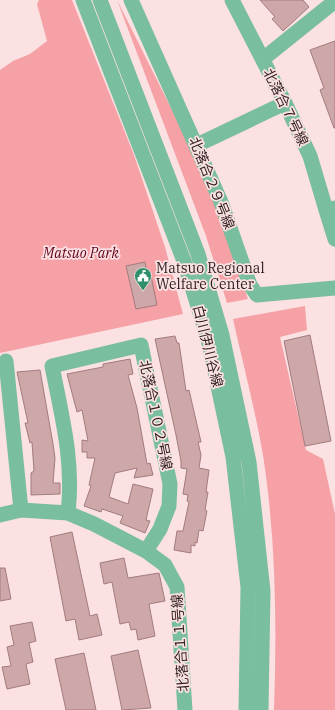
<svg xmlns="http://www.w3.org/2000/svg" width="335" height="710" font-family="'IBM Plex Serif','Noto Sans JP',serif">
<style>
.green{fill:#f5a1a6}
.building{fill:#cea7a8;stroke:#a27c7e}
.lines{fill:none;stroke-linecap:round;stroke-linejoin:round}
.minor{stroke:#79be9e;stroke-width:15}
.labels{text-anchor:middle;stroke-width:3.5;stroke-linejoin:round;paint-order:stroke}
.street-label{font-size:14px;fill:#2d1e1f;stroke:#fbe1e2}
.park-label{font-size:14px;font-style:italic;fill:#62011c;stroke:#fbe1e2}
.poi-label{font-size:14px;fill:#2d1e1f;stroke:#fbe1e2;text-anchor:start}
</style>
<rect width="100%" height="100%" fill="#fbe1e2"/>
<!-- green -->
<path class="green" d="M 39,0 L 72,0 L 134,155 L 165,247 L 183,314 L 0,353 L 0,70 L 13,61 L 30,54 L 47,41 L 37,4 Z
M 117,0 L 204,174 L 248,299 L 227,303 L 206,236 Z
M 305,306 L 307,330 L 280,337 L 306,450 L 323,459 L 335,514 L 335,710 L 274,710 C 277,625 276,539 263,455 C 255,409 243,364 233,319 Z"/>
<!-- building -->
<path class="building" d="M 260,0 L 303,0 L 309,7 L 283,31 L 272,19 L 275,17 Z
M 335,41 L 335,128 L 334,128 L 320,90 L 324,88 L 310,50 Z
M 145,262 L 148,277 L 151,276 L 157,305 L 136,309 L 126,266 Z
M 310,335 L 331,441 L 305,446 L 284,341 Z
M 175,336 L 177,343 L 179,343 L 186,391 L 189,390 L 201,442 L 198,442 L 201,455 L 199,468 L 209,470 L 206,492 L 208,492 L 205,510 L 207,511 L 203,531 L 199,530 L 197,543 L 195,542 L 195,546 L 191,545 L 191,553 L 174,550 L 177,531 L 183,531 L 189,502 L 187,501 L 188,495 L 183,494 L 187,469 L 181,468 L 181,461 L 176,435 L 155,339 Z
M 130,359 L 133,374 L 128,375 L 137,408 L 147,464 L 150,463 L 153,475 L 134,478 L 137,468 L 115,473 L 109,497 L 128,504 L 133,484 L 153,489 L 146,520 L 150,521 L 145,533 L 120,523 L 123,516 L 102,509 L 101,512 L 84,506 L 91,486 L 89,485 L 95,458 L 87,458 L 87,452 L 82,452 L 82,440 L 88,441 L 82,410 L 77,412 L 67,374 L 103,367 L 103,364 Z
M 40,370 L 53,444 L 55,458 L 53,483 L 60,483 L 60,494 L 31,495 L 31,473 L 34,471 L 32,442 L 30,443 L 25,423 L 28,423 L 17,372 Z
M 72,532 L 90,616 L 97,614 L 102,635 L 79,640 L 75,619 L 66,621 L 50,537 Z
M 124,558 L 128,578 L 159,573 L 165,601 L 149,604 L 155,636 L 138,640 L 136,629 L 131,630 L 129,622 L 120,624 L 112,582 L 104,584 L 100,563 Z
M 0,568 L 5,568 L 11,599 L 0,601 Z
M 32,622 L 36,641 L 29,643 L 33,662 L 26,664 L 30,684 L 7,689 L 2,667 L 11,666 L 7,647 L 14,645 L 10,626 Z
M 138,650 L 151,708 L 122,710 L 111,656 Z
M 84,653 L 96,710 L 66,710 L 55,659 Z"/>
<g class="lines">
<!-- minor -->
<path class="minor" d="M 83,0 L 184,261 L 208,339 L 233,457 L 248,587 L 246,710
M 100,0 L 198,254 L 222,335 L 249,462 L 263,591 L 261,710
M 131,0 L 221,202 L 250,285 L 257,295 L 335,288
M 232,0 L 285,103 L 310,156 L 326,210 L 335,208
M 263,59 L 335,1
M 197,145 L 285,103
M 326,210 L 335,239
M 6,361 L 21,510
M 68,513 C 74,461 62,417 52,366 L 141,345 L 170,484 L 169,506 L 160,529 L 146,551
M 0,515 L 21,510 L 68,513 L 94,524 L 146,551 L 165,565 L 177,587 L 185,710"/>
</g>
<!-- icons -->
<defs>
<g id="civic-pin" transform="scale(0.9)"><path d="M0 17L-7.5 6A9.5 9.5 0 1 1 7.5 6Z" fill="#2d906a" stroke="#fbe1e2"/><path d="M-.6-6.5H3V-4.5H.6V-3L4-1V1h2V6H-6V1h2V-1L-.6-3ZM-1.2 2.5V6h2.4V2.5Z" fill="#fff"/></g>
</defs>
<g fill-rule="evenodd">
<use href="#civic-pin" x="143" y="276"/>
</g>
<g class="labels">
<!-- street labels -->
<g class="street-label">
<text transform="translate(286 107) rotate(64)" y="5">北落合７号線</text>
<text transform="translate(212 183) rotate(68)" y="5">北落合２９号線</text>
<text transform="translate(208 346) rotate(76)" y="5">白川伊川谷線</text>
<text transform="translate(156 415) rotate(78)" y="5">北落合１０２号線</text>
<text transform="translate(180 643) rotate(-94)" y="5">北落合１１号線</text>
</g>
<!-- park labels -->
<g class="park-label">
<text x="81" y="258">Matsuo Park</text>
</g>
<!-- poi labels -->
<g class="poi-label">
<text x="156" y="273">Matsuo Regional<tspan x="156" dy="16">Welfare Center</tspan></text>
</g>
</g>
</svg>
